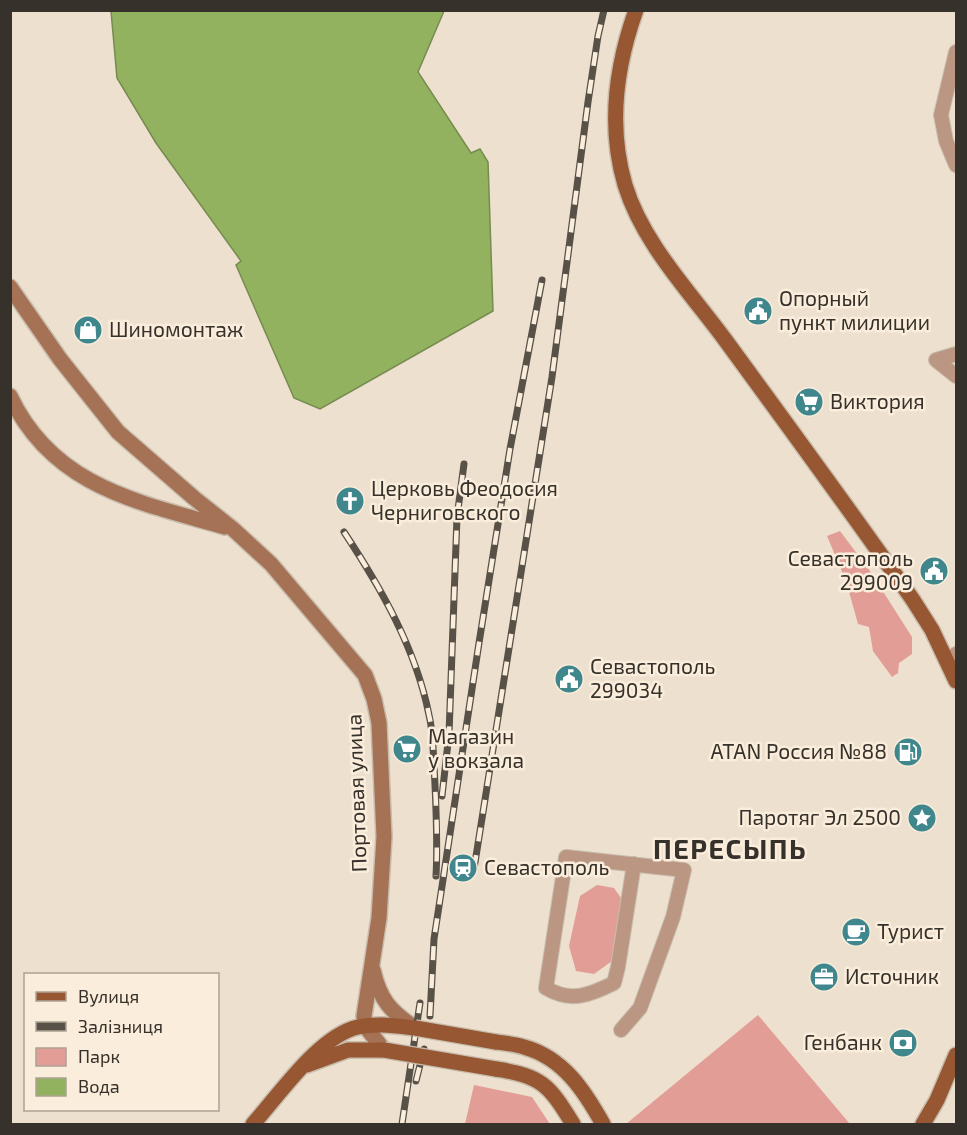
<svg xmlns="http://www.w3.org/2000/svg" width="967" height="1135" font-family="'Exo 2',sans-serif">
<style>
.green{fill:#e29d97}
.water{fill:#93b260;stroke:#778b50;stroke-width:1.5}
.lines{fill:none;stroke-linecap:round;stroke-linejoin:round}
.minor-casing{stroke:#c8bdad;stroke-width:16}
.secondary-casing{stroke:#c8bdad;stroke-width:18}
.primary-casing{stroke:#c8bdad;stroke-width:18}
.minor{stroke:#bb9783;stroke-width:14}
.secondary{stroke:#a67255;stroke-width:15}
.primary{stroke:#965732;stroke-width:15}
.rail-casing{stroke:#585148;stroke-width:7}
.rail{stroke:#faeddb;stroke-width:4.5;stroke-dasharray:14;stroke-linecap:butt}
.primary-bridge-casing{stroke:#c8bdad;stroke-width:18;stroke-linecap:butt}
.primary-bridge{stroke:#965732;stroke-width:15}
.labels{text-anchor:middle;stroke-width:5;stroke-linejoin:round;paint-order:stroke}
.poi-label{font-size:21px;fill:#36312a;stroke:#faeddb;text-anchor:start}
.street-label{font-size:21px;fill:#36312a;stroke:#faeddb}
.district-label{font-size:27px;font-weight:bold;letter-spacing:1.5px;fill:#36312a;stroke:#faeddb}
</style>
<rect width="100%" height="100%" fill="#ede0ce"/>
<!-- green -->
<path class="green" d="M 840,531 L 870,571 L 912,637 L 912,654 L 899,663 L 898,673 L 892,677 L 873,651 L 869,627 L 858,624 L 846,581 L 827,536 Z
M 597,885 L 614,888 L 624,902 L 612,961 L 594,974 L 576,971 L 569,946 L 580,896 Z
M 758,1015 L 850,1124 L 626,1124 Z
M 474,1085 L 532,1097 L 550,1124 L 465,1124 Z"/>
<!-- water -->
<path class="water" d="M 111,11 L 444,11 L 418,72 L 471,153 L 480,149 L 488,162 L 493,311 L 320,409 L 294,398 L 236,265 L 241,261 L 156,143 L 117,78 Z"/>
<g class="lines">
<!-- minor casing -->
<g class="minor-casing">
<path id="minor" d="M 956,52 L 941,115 L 946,141 L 956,165
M 936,360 L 956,376
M 936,360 L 956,354
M 947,661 L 956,654
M 621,1030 L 640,1008 L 673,917 L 684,870 L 566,857 L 546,988 C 571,1003 590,995 614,983 L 618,967 L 634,864"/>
</g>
<!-- secondary casing -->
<g class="secondary-casing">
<path id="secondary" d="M 10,287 L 60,359 L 118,432 L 194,498 L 233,529 L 271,564 L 365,675 L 374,699 L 379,723 L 384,837 L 379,918 L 364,1016 L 365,1026 L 384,1050
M 10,396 C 53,487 138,502 225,527
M 373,970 C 380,1000 390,1011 415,1028"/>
</g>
<!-- primary casing -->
<g class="primary-casing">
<path id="primary" d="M 636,10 C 616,66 608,127 625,185 C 643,244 691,293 726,341 C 789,427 852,513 913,600 L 932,630 L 956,681
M 496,1042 C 505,1043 515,1044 524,1047 C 564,1058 585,1092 603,1124
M 307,1065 L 348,1050 L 384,1050
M 496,1069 C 542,1076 549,1085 573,1124
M 253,1124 C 280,1094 319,1036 358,1027 C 377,1023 396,1026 415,1028
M 923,1124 L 937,1100 L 956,1055"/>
</g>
<!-- minor -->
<use href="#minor" class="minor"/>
<!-- secondary -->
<use href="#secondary" class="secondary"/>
<!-- primary -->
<use href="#primary" class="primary"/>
<!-- rail casing -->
<g class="rail-casing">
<path id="rail" d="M 344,532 C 381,588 416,649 429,715 C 433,731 433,749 434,765 C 436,803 438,839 436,876
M 442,796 L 449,734 L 457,517 L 464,464
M 474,869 L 552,377 L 588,102 L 598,36 L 604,10
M 430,1016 L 434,939 L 479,643 L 510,449 L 542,280
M 416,1081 L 424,1049
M 402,1124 L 420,1003"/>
</g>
<!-- rail -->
<use href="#rail" class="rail"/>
<!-- primary-bridge casing -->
<g class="primary-bridge-casing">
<path id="primary-bridge" d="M 415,1028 L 496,1042
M 384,1050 L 496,1069"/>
</g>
<!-- primary-bridge -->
<use href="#primary-bridge" class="primary-bridge"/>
</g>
<!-- icons -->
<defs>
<g id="civic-disc" transform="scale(1.5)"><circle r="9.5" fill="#3f878d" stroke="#faeddb"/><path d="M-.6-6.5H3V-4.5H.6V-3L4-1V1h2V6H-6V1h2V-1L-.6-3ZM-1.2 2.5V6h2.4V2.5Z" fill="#fff"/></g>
<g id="shop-disc" transform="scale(1.5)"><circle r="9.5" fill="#3f878d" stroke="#faeddb"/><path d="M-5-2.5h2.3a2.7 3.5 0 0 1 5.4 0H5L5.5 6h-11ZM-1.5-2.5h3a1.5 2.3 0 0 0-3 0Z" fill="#fff"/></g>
<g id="supermarket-disc" transform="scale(1.5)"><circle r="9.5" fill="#3f878d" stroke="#faeddb"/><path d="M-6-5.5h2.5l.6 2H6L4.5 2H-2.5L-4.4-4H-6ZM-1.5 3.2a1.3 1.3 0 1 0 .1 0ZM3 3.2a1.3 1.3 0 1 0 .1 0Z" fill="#fff"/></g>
<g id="church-disc" transform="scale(1.5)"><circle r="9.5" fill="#3f878d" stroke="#faeddb"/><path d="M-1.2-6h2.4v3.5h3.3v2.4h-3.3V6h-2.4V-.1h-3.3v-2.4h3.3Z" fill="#fff"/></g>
<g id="fuel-disc" transform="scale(1.5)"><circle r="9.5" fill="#3f878d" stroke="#faeddb"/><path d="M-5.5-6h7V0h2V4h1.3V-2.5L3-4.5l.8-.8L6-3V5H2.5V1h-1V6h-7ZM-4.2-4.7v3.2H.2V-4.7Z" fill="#fff"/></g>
<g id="sight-disc" transform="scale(1.5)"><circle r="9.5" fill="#3f878d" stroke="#faeddb"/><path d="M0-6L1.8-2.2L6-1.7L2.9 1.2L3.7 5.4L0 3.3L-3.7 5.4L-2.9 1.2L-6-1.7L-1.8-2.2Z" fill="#fff"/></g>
<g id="station-disc" transform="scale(1.5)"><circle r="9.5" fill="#3f878d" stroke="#faeddb"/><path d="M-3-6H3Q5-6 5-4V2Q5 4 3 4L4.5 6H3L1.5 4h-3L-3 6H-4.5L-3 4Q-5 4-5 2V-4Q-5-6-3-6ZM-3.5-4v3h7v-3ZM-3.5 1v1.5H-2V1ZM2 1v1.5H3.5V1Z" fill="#fff"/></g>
<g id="cafe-disc" transform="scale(1.5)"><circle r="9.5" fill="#3f878d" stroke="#faeddb"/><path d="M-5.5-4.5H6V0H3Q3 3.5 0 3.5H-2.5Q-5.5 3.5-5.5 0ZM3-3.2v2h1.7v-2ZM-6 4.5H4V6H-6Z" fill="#fff"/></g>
<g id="office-disc" transform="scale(1.5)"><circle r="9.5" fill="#3f878d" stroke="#faeddb"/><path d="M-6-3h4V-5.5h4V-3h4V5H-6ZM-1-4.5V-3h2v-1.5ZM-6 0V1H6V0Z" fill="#fff"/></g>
<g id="bank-disc" transform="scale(1.5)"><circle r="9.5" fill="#3f878d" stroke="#faeddb"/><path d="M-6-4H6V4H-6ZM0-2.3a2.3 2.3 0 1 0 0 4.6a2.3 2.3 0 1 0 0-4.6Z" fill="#fff"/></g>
</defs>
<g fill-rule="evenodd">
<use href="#civic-disc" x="758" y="311"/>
<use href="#shop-disc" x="88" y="330"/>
<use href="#supermarket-disc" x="809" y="402"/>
<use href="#church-disc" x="350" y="501"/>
<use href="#civic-disc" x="934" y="571"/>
<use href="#civic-disc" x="569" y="679"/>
<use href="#supermarket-disc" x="407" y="749"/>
<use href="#fuel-disc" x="908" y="752"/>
<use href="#sight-disc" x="922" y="818"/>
<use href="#station-disc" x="463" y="868"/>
<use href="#cafe-disc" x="856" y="932"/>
<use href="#office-disc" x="824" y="977"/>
<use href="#bank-disc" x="903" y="1043"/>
</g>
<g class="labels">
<!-- poi labels -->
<g class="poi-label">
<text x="779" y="306">Опорный<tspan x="779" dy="24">пункт милиции</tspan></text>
<text x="109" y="337">Шиномонтаж</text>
<text x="830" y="409">Виктория</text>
<text x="371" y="496">Церковь Феодосия<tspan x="371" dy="24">Черниговского</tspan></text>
<text x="913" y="566" text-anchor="end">Севастополь<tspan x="913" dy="24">299009</tspan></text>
<text x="590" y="674">Севастополь<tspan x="590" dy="24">299034</tspan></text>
<text x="428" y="744">Магазин<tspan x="428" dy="24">у вокзала</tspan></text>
<text x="887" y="759" text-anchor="end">ATAN Россия №88</text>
<text x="901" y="825" text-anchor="end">Паротяг Эл 2500</text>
<text x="484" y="875">Севастополь</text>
<text x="877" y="939">Турист</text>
<text x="845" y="984">Источник</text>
<text x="882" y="1050" text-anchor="end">Генбанк</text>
</g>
<!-- street labels -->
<g class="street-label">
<text transform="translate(357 793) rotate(-92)" y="7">Портовая улица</text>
</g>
<!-- district labels -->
<g class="district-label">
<text x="730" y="859">ПЕРЕСЫПЬ</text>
</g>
</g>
<!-- border -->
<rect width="967" height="1135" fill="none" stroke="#36312a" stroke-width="24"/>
<!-- legend -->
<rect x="24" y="973" width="195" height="138" fill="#faeddb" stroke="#aca294" stroke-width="1.5"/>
<rect x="36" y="992" width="30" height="9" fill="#965732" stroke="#aca294" stroke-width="1.5"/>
<text x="78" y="1003" font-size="18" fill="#36312a">Вулиця</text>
<rect x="36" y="1022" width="30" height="9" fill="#585148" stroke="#aca294" stroke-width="1.5"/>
<text x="78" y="1033" font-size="18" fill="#36312a">Залізниця</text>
<rect x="36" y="1048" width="30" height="18" fill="#e29d97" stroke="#aca294" stroke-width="1.5"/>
<text x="78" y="1063" font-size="18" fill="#36312a">Парк</text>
<rect x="36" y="1078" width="30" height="18" fill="#93b260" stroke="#aca294" stroke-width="1.5"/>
<text x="78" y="1093" font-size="18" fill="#36312a">Вода</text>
</svg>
